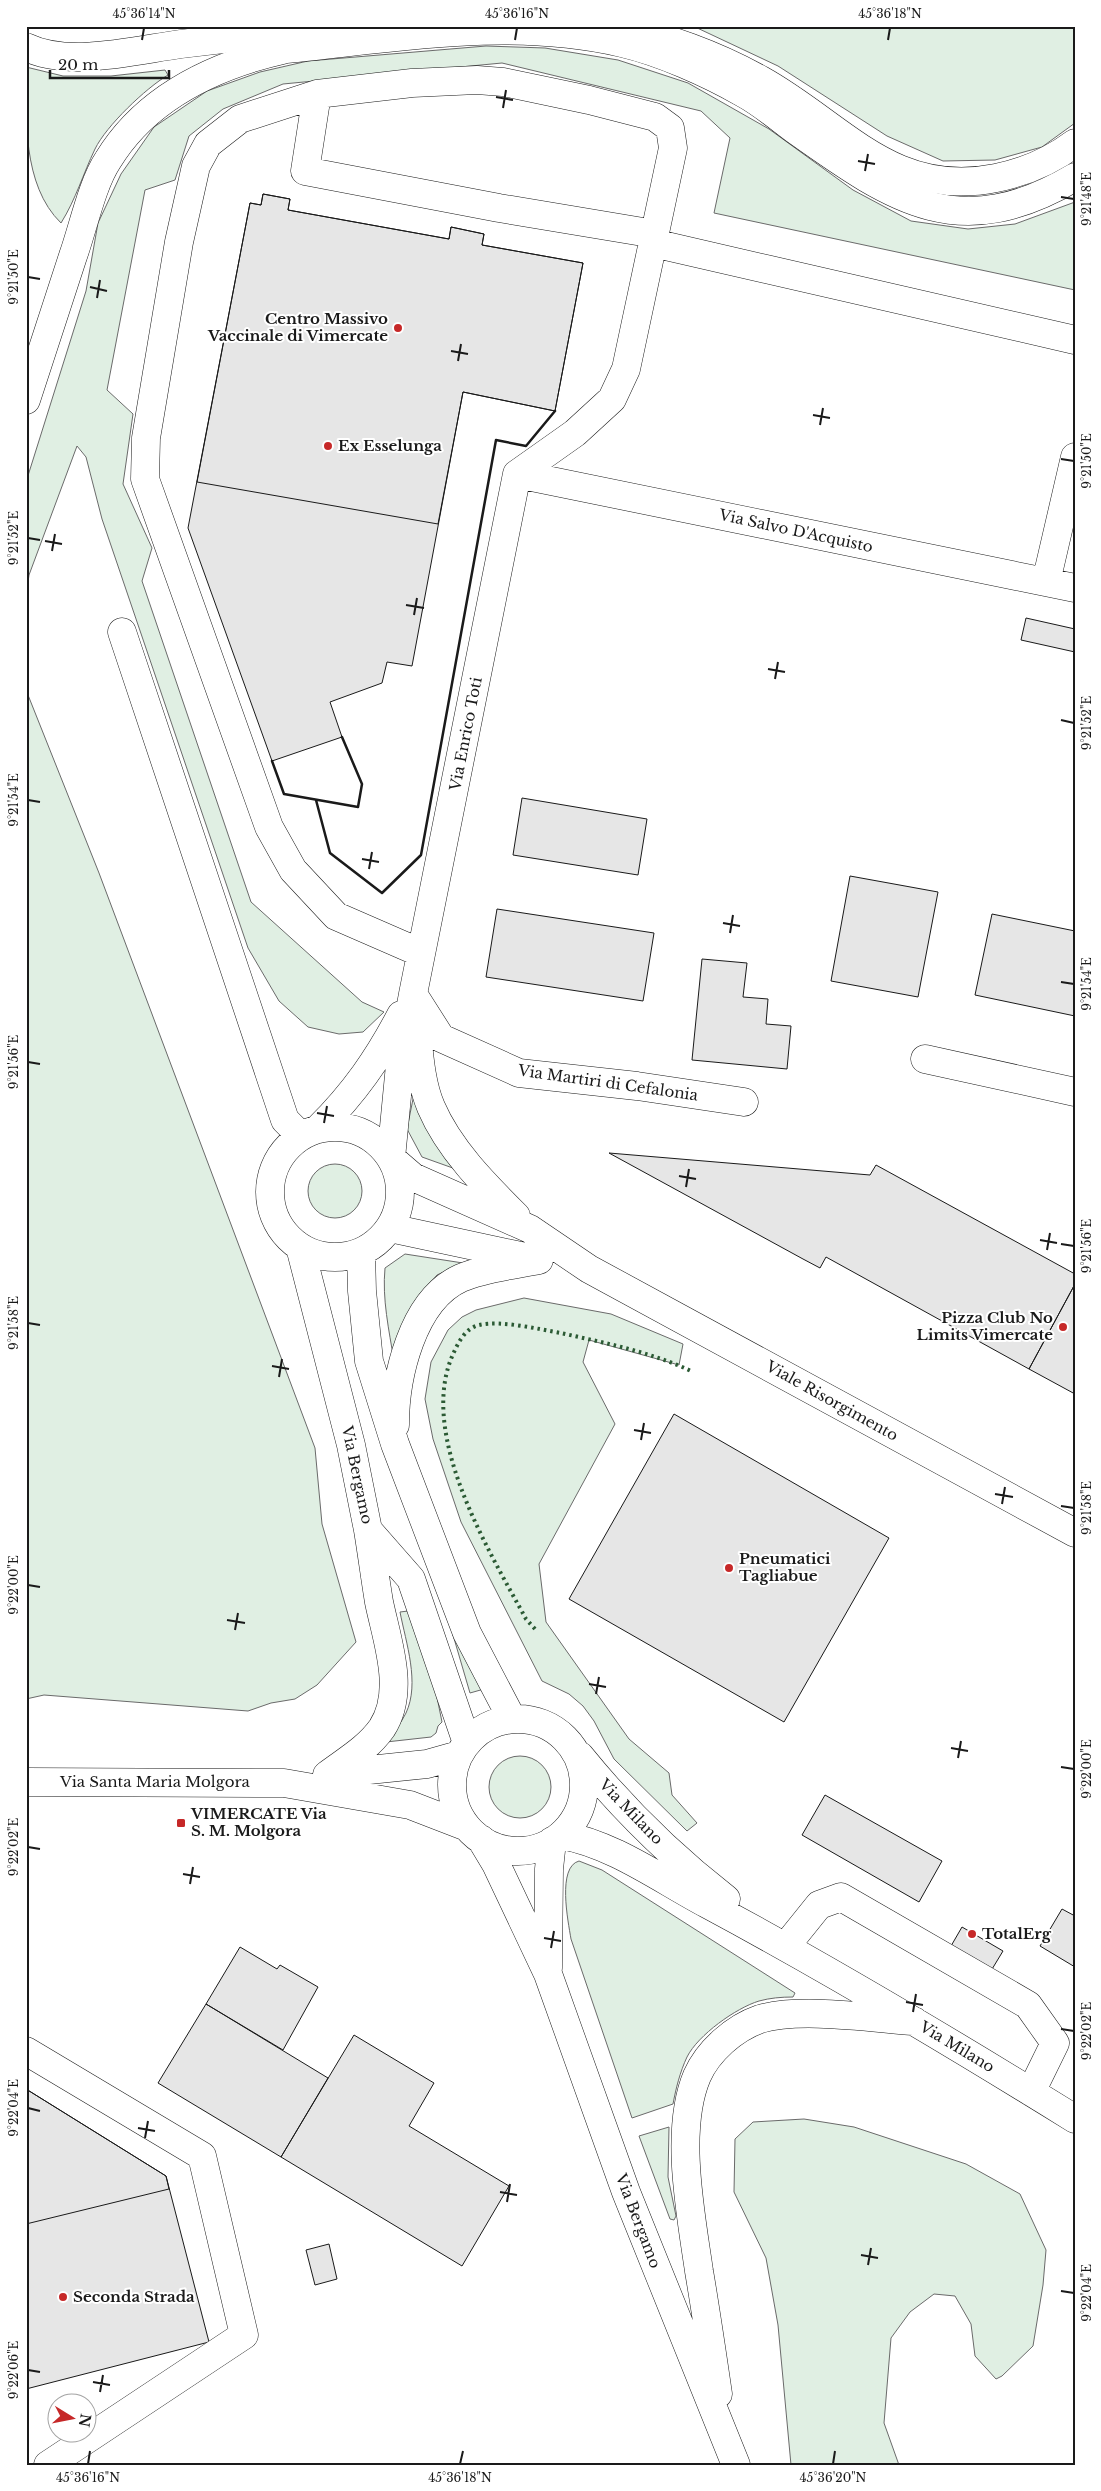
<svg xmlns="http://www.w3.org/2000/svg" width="1101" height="2491" font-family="'Libre Baskerville',serif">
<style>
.green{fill:#e0efe3;stroke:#6a6a6a}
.building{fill:#e6e6e6;stroke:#1a1a1a}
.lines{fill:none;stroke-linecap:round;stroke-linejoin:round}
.minor-casing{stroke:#1a1a1a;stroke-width:29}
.major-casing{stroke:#1a1a1a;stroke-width:29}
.highway-casing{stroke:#1a1a1a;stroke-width:29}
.minor{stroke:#fff;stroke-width:28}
.major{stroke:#fff;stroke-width:28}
.highway{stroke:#fff;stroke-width:28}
.hedge{stroke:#2b5a34;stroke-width:4;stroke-dasharray:2.5 4;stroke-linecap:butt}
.wall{stroke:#1a1a1a;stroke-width:2.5}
.ticks{fill:none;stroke:#1a1a1a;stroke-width:2}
.poi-dot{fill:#c62828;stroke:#fff;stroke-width:2}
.labels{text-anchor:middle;stroke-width:4;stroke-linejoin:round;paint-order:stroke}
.poi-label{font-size:15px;font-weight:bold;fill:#1a1a1a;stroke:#fff;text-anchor:start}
.street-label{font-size:15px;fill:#1a1a1a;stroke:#fff}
.neatline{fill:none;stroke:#1a1a1a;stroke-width:2}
.ticks-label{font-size:12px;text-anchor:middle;fill:#1a1a1a}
</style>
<rect width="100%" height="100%" fill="#fff"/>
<!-- green -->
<path class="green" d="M 693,26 L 1075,26 L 1075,123 L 1042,147 L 995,160 L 943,161 L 887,136 L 778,66 Z
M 486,46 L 545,48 L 618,60 L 688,83 L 769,129 L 853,190 L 911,221 L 968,229 L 1015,224 L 1075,202 L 1075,290 L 714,213 L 730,138 L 701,111 L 502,63 L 283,84 L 223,109 L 189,136 L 175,180 L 145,190 L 107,390 L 133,414 L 123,484 L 152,548 L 142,581 L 251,902 L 362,1002 L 384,1012 L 363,1032 L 339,1034 L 308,1027 L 279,1001 L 248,948 L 102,519 L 86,457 L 77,446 L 29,575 L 26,597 L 26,482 L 86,291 L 98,223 L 121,174 L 154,127 L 207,91 L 260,72 L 308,61 Z
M 26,67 L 63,76 L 111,76 L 165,70 L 168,75 C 146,88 106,126 95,149 C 83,174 76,199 61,223 C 22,185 26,117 26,67 Z
M 26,690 L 99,873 L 315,1448 L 322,1524 L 356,1642 L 317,1685 L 295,1699 L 271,1703 L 248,1711 L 44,1695 L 26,1699 Z
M 417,1079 L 464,1172 L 422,1157 L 407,1129 Z
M308 1191a27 27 0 1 1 54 0a27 27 0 1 1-54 0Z
M 405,1254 L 463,1263 L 437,1275 L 419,1295 L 394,1361 C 389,1330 382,1299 385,1268 Z
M 524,1298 L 611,1314 L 683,1344 L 679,1365 L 589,1340 L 583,1362 L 615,1424 L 539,1564 L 546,1622 L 629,1739 L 669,1773 L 672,1795 L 697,1823 L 687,1831 L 614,1759 L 594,1721 L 583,1706 L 569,1694 L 542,1681 L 461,1522 L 433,1439 L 425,1399 L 431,1362 L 448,1330 L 462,1317 L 476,1310 Z
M 408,1611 L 429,1658 L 442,1722 L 438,1726 L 436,1733 L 431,1737 L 386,1742 C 392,1733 401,1724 406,1713 C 420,1683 406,1643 400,1612 Z
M 453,1635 L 484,1689 L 470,1693 Z
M489 1787a31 31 0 1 1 62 0a31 31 0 1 1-62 0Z
M 579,1861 L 602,1870 L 795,1993 L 793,1997 C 781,1997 770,1998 759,2001 C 736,2008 698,2035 687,2057 C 680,2072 676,2088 673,2104 L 632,2118 L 571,1939 C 568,1921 557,1867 579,1861 Z
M 804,2119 L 854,2127 L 966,2164 L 1020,2194 L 1046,2250 L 1043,2285 L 1033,2346 L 1002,2376 L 996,2379 L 975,2356 L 971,2324 L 955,2296 L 934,2294 L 910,2312 L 891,2338 L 884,2423 L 899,2465 L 791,2465 L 778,2325 L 766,2258 L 734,2192 L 735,2139 L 753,2122 Z
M 669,2127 L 668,2177 L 676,2216 L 674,2220 L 670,2219 L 639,2136 Z"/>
<!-- building -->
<path class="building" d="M 263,194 L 290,199 L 288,210 L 449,239 L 451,227 L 484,234 L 482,245 L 583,263 L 555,411 L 463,392 L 412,666 L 387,662 L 382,683 L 330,702 L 342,737 L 272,761 L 188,528 L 250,203 L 261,205 Z
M 263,194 L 290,199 L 288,210 L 449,239 L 451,227 L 484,234 L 482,245 L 583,263 L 555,411 L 463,392 L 438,524 L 197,482 L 250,203 L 261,205 Z
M 1026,618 L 1075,629 L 1075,652 L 1021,640 Z
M 522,798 L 647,819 L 638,875 L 513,855 Z
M 850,876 L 938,892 L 918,997 L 831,981 Z
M 497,909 L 654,933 L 643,1001 L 486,977 Z
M 992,914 L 1075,931 L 1075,1016 L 975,995 Z
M 702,959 L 747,963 L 743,997 L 768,999 L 766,1024 L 791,1026 L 787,1069 L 692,1060 Z
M 609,1153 L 870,1175 L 876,1165 L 1075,1274 L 1075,1284 L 1029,1369 L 826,1257 L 820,1268 L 803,1259 Z
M 1075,1284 L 1075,1394 L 1029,1369 Z
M 674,1414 L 889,1538 L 784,1722 L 569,1599 Z
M 825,1795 L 942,1861 L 919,1902 L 802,1835 Z
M 1062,1909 L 1075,1916 L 1075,1967 L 1040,1946 Z
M 962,1927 L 1003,1951 L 980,1989 L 940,1965 Z
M 240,1947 L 277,1969 L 280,1965 L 318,1987 L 283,2050 L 206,2004 Z
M 206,2004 L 328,2078 L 281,2157 L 158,2083 Z
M 354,2035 L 434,2083 L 409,2126 L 509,2186 L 462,2266 L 281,2157 Z
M 26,2089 L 166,2176 L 209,2342 L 26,2389 Z
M 26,2089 L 166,2176 L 169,2189 L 26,2224 Z
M 329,2244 L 337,2279 L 315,2285 L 306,2250 Z"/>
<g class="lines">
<!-- minor casing -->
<g class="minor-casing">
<path id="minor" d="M 317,94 L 305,171 L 499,208 L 655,234
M 653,243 L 1075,340
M 517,474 L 413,994 L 400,1065 L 391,1158 L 413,1177 L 530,1229 L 589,1269 L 1075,1533
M 517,474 L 1075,588
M 1046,582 L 1075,457
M 122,632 L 285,1120 L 301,1136
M 421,953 L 336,916 L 293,870 L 269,827 L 145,479 L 146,438 L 179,242 L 196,166 L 208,144 L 240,119 L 317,94 L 412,83 L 477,80 L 503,82 L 589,100 L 655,117 L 670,128 L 673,148 L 626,369 L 612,399 L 575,433 L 517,474
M 413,994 L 441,1038 L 519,1073 L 637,1086 L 744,1102
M 416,1023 C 419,1050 420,1081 431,1107 C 449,1149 484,1184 516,1216
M 925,1059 L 1075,1092
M270 1192a65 65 0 1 1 130 0a65 65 0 1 1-130 0Z
M 319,1128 C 354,1093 378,1059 401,1015
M 390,1228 L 530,1258
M 300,1247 L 351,1445 L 368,1530 L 411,1579 L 467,1743
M 361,1252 L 362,1291 L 369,1361 L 395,1444 L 467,1633 L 512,1719
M 395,1425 C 395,1377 412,1300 461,1278 C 484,1268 514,1265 539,1260
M452 1785a66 66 0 1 1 132 0a66 66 0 1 1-132 0Z
M 580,1756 C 623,1809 672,1857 726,1899
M 330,1774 L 427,1764 L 459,1755
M 327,1775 C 347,1760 368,1748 382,1728 C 406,1691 387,1641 379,1602 C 375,1578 372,1554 368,1530
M 26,1782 L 284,1783 L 410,1805 L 467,1827
M 561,1835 C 613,1844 660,1879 707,1904 C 832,1971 954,2044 1075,2119
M 481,1839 L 496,1864 L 548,1974 L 626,2192 L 736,2465
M 786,1946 L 819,1905 L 841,1897 L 1028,2005 L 1055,2043 L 1031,2092
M 548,1968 L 549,1869 L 552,1841
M 26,2051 L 202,2156 L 244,2335 L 48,2465
M 718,2394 C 712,2353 706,2312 699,2271 C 691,2215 674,2130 697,2076 C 708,2051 734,2028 760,2019 C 799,2007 872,2018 914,2021"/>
</g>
<!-- major casing -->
<g class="major-casing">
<path id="major" d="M 26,400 C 42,352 57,304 73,256 C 83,228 92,184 108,160 C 147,96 215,65 286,49 C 397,38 511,17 622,43 C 661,52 708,73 743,93 C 762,103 780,119 798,132 C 895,201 960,245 1075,177"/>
</g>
<!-- highway casing -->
<g class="highway-casing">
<path id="highway" d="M 616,26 C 666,37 716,55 761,80 C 842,125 892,199 996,178 C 1026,172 1051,161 1075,143
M 26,47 C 69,68 136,50 181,44 C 231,38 282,32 332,26"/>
</g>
<!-- minor -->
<use href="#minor" class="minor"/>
<!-- major -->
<use href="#major" class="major"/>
<!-- highway -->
<use href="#highway" class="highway"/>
<!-- hedge -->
<path class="hedge" d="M 535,1629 L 526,1619 C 488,1549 416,1432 454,1352 C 459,1341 466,1328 479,1325 C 501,1320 538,1329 561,1333 C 605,1343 651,1352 691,1371"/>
<!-- wall -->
<path class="wall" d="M 272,761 L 284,794 L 358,807 L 362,784 L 342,737
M 316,800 L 330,853 L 382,893 L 421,855 L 496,440 L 526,446 L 555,411"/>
</g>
<!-- ticks -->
<path class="ticks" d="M 142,40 L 144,28M 515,40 L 517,28M 888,40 L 890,28M 496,97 L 513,100M 503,108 L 506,90M 858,161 L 875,164M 865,171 L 868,154M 1061,197 L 1074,199M 28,277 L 40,279M 90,287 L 107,291M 97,298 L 100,280M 451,351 L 468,354M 458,361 L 461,344M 813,415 L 830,418M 820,425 L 823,408M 1061,459 L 1074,461M 28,538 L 40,540M 45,541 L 62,544M 52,551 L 55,534M 406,605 L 424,608M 414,615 L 417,598M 768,669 L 785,672M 775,679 L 778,662M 1061,720 L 1074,723M 28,800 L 40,802M 362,859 L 379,862M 369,869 L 372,852M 723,923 L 740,926M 730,933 L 733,915M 1061,982 L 1074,984M 28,1062 L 40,1064M 317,1113 L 334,1116M 324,1123 L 327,1106M 679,1176 L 696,1179M 686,1187 L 689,1169M 1040,1240 L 1057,1243M 1061,1244 L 1074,1246M 1047,1250 L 1050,1233M 28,1323 L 40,1325M 272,1366 L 289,1369M 279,1377 L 282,1359M 634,1430 L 651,1433M 641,1440 L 644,1423M 995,1494 L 1013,1497M 1002,1504 L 1005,1487M 1061,1506 L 1074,1508M 28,1585 L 40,1587M 227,1620 L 245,1623M 235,1630 L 238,1613M 589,1684 L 606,1687M 596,1694 L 599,1677M 951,1748 L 968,1751M 958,1758 L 961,1741M 1061,1767 L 1074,1769M 28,1847 L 40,1849M 183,1874 L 200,1877M 190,1884 L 193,1867M 544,1938 L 561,1941M 551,1948 L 554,1931M 906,2002 L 923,2005M 913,2012 L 916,1994M 1061,2029 L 1074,2031M 28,2108 L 40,2111M 138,2128 L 155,2131M 145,2138 L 148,2121M 500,2192 L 517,2195M 507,2202 L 510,2184M 861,2255 L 878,2258M 868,2265 L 871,2248M 1061,2291 L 1074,2293M 28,2370 L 40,2372M 93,2382 L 110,2385M 100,2392 L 103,2375M 88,2464 L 90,2451M 460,2464 L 463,2451M 833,2464 L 835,2451"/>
<!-- markers -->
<g class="poi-dot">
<circle cx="398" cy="328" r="5"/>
<circle cx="328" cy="446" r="5"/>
<circle cx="1063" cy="1327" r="5"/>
<circle cx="729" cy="1568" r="5"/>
<rect x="176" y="1818" width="10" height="10" rx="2.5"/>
<circle cx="972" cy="1934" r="5"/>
<circle cx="63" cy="2297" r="5"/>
</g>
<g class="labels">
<!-- poi labels -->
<g class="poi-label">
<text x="388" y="324" text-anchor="end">Centro Massivo<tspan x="388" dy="17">Vaccinale di Vimercate</tspan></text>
<text x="338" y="451">Ex Esselunga</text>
<text x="1053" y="1323" text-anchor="end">Pizza Club No<tspan x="1053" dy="17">Limits Vimercate</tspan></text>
<text x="739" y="1564">Pneumatici<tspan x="739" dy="17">Tagliabue</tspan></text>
<text x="191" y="1819">VIMERCATE Via<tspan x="191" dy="17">S. M. Molgora</tspan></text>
<text x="982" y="1939">TotalErg</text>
<text x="73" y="2302">Seconda Strada</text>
</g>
<!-- street labels -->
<g class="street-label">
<text transform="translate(796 531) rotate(12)" y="5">Via Salvo D'Acquisto</text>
<text transform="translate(466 734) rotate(-79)" y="5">Via Enrico Toti</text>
<text transform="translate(608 1083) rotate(8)" y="5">Via Martiri di Cefalonia</text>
<text transform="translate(832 1401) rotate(29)" y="5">Viale Risorgimento</text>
<text transform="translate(357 1475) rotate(78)" y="5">Via Bergamo</text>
<text x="155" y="1787">Via Santa Maria Molgora</text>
<text transform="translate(631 1812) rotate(46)" y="5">Via Milano</text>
<text transform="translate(957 2047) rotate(31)" y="5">Via Milano</text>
<text transform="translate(638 2221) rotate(69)" y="5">Via Bergamo</text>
</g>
</g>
<!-- border -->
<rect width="1101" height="2491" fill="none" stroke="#ffffff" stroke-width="55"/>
<!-- north arrow -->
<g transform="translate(72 2418) rotate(100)"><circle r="24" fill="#ffffff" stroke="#a3a3a3"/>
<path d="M0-4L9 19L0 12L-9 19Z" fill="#c62828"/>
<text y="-8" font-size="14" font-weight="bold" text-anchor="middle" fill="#1a1a1a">N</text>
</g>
<!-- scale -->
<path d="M50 70v8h119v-8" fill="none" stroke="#1a1a1a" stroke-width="2.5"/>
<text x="58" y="70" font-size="15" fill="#1a1a1a" stroke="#ffffff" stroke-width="4" paint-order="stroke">20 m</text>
<rect x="28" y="28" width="1046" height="2436" class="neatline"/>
<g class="ticks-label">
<text x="144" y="18">45°36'14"N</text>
<text x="517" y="18">45°36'16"N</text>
<text x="890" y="18">45°36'18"N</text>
<text transform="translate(1087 199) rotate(-90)" y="4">9°21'48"E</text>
<text transform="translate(14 277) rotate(-90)" y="4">9°21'50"E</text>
<text transform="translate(1087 461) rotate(-90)" y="4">9°21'50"E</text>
<text transform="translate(14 538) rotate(-90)" y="4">9°21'52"E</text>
<text transform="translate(1087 723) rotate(-90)" y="4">9°21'52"E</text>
<text transform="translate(14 800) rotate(-90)" y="4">9°21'54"E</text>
<text transform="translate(1087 984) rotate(-90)" y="4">9°21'54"E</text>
<text transform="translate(14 1062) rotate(-90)" y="4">9°21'56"E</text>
<text transform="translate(1087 1246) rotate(-90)" y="4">9°21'56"E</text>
<text transform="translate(14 1323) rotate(-90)" y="4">9°21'58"E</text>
<text transform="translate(1087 1508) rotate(-90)" y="4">9°21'58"E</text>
<text transform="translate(14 1585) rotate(-90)" y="4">9°22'00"E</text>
<text transform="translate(1087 1769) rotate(-90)" y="4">9°22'00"E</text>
<text transform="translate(14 1847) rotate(-90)" y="4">9°22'02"E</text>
<text transform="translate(1087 2031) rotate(-90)" y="4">9°22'02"E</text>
<text transform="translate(14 2108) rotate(-90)" y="4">9°22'04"E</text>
<text transform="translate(1087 2293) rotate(-90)" y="4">9°22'04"E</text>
<text transform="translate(14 2370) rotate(-90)" y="4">9°22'06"E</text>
<text x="88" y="2482">45°36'16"N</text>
<text x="460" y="2482">45°36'18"N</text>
<text x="833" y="2482">45°36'20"N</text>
</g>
</svg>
